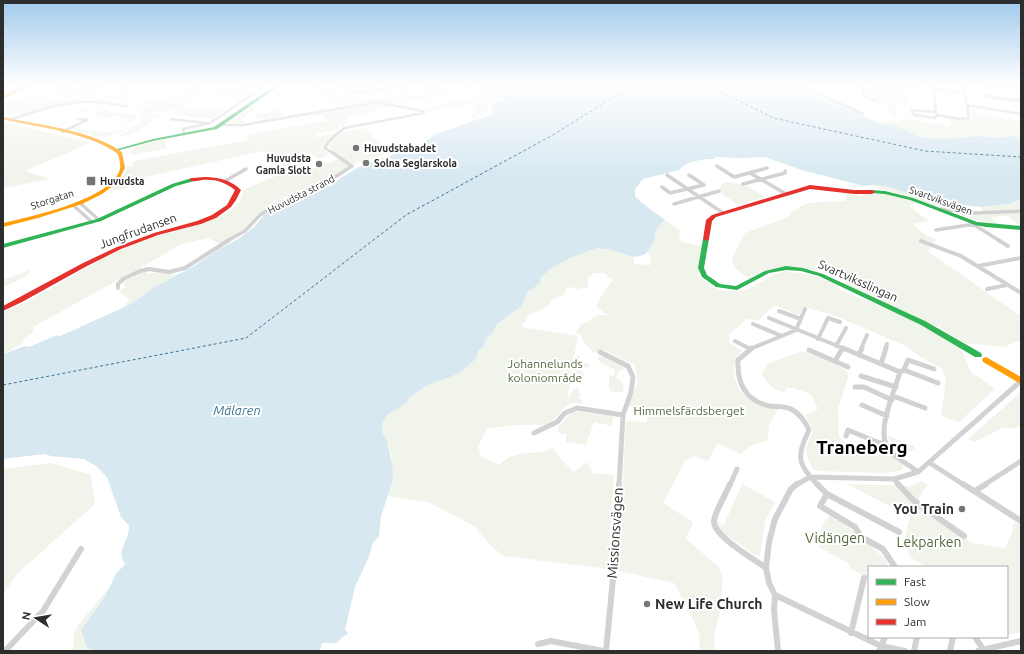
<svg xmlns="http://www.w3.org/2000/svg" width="1024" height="654" font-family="Ubuntu,sans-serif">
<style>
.green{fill:#f0f4eb;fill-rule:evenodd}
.water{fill:#d7e8f1}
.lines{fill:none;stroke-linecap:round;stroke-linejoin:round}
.ferry{stroke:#3b718f;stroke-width:1;stroke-dasharray:3 2.5;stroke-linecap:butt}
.street-far4{stroke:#d2d2d2;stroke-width:2.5}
.street-far3{stroke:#d2d2d2;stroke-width:3.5}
.street-far2{stroke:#d2d2d2;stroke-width:4}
.street-far1{stroke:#d2d2d2;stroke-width:5}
.street{stroke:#d2d2d2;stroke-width:6}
.fast{fill:#30b455;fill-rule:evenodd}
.slow{fill:#ff9f0a;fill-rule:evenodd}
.jam{fill:#e5322d;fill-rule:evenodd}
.poi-dot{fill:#767676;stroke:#fff;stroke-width:1.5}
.labels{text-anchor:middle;stroke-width:4;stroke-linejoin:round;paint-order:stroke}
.far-poi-label{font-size:10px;font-weight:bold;fill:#2d2d2d;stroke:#fff;text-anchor:start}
.far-street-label{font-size:10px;fill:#2d2d2d;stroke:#fff}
.street-label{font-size:12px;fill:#2d2d2d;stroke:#fff}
.park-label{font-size:12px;fill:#51693b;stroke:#fff}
.water-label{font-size:13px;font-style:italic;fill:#3b718f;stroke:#fff}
.near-poi-label{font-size:14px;font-weight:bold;fill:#2d2d2d;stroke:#fff;text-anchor:end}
.near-street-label{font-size:14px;fill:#2d2d2d;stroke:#fff}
.near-park-label{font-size:14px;fill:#51693b;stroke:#fff}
.near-district-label{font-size:19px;font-weight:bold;fill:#000;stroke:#fff}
</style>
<rect width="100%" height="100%" fill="#fff"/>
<!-- green -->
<path class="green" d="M 84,84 L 114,84 L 118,86 L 104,90 L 91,96 L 86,94 L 75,96 L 73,98 L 89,95 L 96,98 L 105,96 L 116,96 L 116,94 L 122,92 L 117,92 L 119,88 L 124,85 L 120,84 L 141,85 L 129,90 L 153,87 L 153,84 L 168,84 L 131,91 L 129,92 L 127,98 L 121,100 L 114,99 L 108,102 L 76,101 L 22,114 L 13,113 L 8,115 L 4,111 L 5,110 L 4,109 L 6,103 L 10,99 L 58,91 L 71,86 L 78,87 ZM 84,90 L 87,90 L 66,97 L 45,99 L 49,96 L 48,94 C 53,92 59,93 64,92 L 60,95 Z
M 194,84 L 199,84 L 204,87 L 197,90 L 204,90 L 189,99 L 165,104 L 194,102 C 183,107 168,113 155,113 L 157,110 L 149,114 L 159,114 L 158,115 L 160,116 L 153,118 L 153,121 L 128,136 L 120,136 L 120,135 L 143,121 L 139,119 L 148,115 L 140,115 L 138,110 L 156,104 L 137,107 L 131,106 L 132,105 L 145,104 L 139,102 L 150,99 L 152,102 L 183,92 L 197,90 L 194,90 Z
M 295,84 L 317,84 L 319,88 L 335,91 L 339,95 L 356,99 L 355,102 L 350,104 L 334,100 L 318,91 Z
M 429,84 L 473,85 L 470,89 L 445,94 L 446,96 L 442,97 L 410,100 L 403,102 L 404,105 L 382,101 L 356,104 L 358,101 L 395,93 L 411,92 L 419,94 L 427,91 L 434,90 L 440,92 L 460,88 L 444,87 L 426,90 L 423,90 L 421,87 L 429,86 Z
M 480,84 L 495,84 L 492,89 L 495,92 L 496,96 L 500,99 L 488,101 L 488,109 L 486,113 L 474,119 L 471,115 L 476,113 L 476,111 L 470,107 L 486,101 L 429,112 L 426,111 C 435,108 440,104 451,102 L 449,99 L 472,95 L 474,96 L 458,100 L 475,101 L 480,93 L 475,89 Z
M 866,84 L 919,84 L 919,93 L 906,91 L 906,104 L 897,103 L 896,117 L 891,114 L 885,103 L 866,96 L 865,94 Z
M 219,87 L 255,90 L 244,97 L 208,94 Z
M 381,103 L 395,106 L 373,110 L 374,113 L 363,113 L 347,117 L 348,124 L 339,126 L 338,130 L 316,134 L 317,137 L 365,128 L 372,135 L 371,136 L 387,151 L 386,154 L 354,164 L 331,150 L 332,149 L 328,145 L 328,142 L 324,147 L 326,151 L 330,154 L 319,159 L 310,153 L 298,161 L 311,169 L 339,159 L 350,166 L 325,182 L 275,201 L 257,215 L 243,230 L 220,244 L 208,238 L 179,245 L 158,258 L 33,327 L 33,332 L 24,338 L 23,343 L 3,354 L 3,312 C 54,292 97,255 150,238 C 172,231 243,220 243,190 L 278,175 L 280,174 L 278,171 L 282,171 L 285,175 L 294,171 L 285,166 L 280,167 L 275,159 L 263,151 L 145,177 L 125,189 L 108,191 L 121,180 L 128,166 L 132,167 L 133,161 L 248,140 L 246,135 L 327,121 L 322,115 L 311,115 L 312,114 Z
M 253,106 L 256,107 L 253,109 L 255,110 L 243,118 L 244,123 L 229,123 Z
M 188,107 L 225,110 L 212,119 L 174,115 L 176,114 L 171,113 Z
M 85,108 L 94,112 L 105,110 C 118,115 124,112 137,114 L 135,117 L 137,118 L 132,122 L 123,121 L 128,118 L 117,120 L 120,116 L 99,118 C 93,110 87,110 78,112 Z
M 971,109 L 982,114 L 1021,121 L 1021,138 L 1009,136 L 999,138 L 977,136 L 954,139 L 931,139 L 919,136 L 899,126 L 877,122 L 905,119 L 951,126 L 950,119 L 962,120 L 971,119 L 973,117 Z
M 280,110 L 283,116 L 258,120 L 256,114 Z
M 3,122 L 85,141 L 90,143 L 25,171 L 50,179 L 3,188 Z
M 80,126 L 82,126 L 76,129 L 114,133 L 126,127 L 129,127 C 117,134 103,140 90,135 L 94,133 L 81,133 L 73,130 Z
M 166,139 L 166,145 L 167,148 L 164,149 L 133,155 L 130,152 L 135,146 Z
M 727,182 L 745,185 L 765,197 L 738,205 L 720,192 L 721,184 Z
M 870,185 L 889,187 L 930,200 L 953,204 L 958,209 L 939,207 Z
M 846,194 L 862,196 L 862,194 L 886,194 L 916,202 L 909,206 L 929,221 L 913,224 L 927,236 L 937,239 L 928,251 L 1020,316 L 1021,340 L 1004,347 L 965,343 L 940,328 L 845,284 L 848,274 L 827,265 L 817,271 C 792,264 771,266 749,279 L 734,267 L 732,259 L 745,233 L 788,217 C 801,198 825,203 846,201 Z
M 1021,199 L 1021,209 L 984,212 L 980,207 L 1009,204 Z
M 953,211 L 980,215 L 1021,212 L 1021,227 L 1008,216 L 991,217 L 998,224 L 976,221 Z
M 665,220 L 680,230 L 679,241 L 701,246 L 698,272 L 699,276 L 710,285 L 720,290 L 741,291 L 749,289 L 773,275 L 785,271 L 811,275 L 824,279 L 836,284 L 841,290 L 861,299 L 874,303 L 919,323 L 960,347 L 971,372 L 995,389 L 959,422 L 941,416 L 946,380 L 942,369 L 919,356 L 906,346 L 833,315 L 803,307 L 799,315 L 774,305 L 759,320 L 747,319 L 729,334 L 730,343 L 742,351 C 735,357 734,363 734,373 C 737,398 756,406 778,409 L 769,426 L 768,440 L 750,446 L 741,454 L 717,443 L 708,461 L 694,456 L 685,461 L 663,503 L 693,522 L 686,539 L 719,567 L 723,578 L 719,616 L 714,634 L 715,651 L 700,651 L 699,633 L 685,602 L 674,583 L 618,571 L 626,421 L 647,422 L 647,409 L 628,406 L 638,382 L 635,365 L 604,350 L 594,353 L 582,340 L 581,335 L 576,332 L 581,325 L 599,315 L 607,315 L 596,306 L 606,288 L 613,280 L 604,273 L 594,273 L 588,277 L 588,287 L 577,289 L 571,287 L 566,288 L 564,295 L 553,299 C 547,309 540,310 530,314 L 521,327 L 578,336 L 570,376 L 568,398 L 574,389 L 578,388 L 581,394 L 578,398 L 582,400 L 582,404 C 564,399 562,415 549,423 C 546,426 541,425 537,425 C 519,424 504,426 487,429 L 478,446 L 481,456 L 499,465 C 502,463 506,459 510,457 C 523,451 540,455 553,448 L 561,460 L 574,472 L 587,462 L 591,468 L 592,473 L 614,475 L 608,569 L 503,556 L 488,543 L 475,527 L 459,518 L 430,503 L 388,496 C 394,476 394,449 382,432 L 383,422 L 387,415 L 405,404 L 411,396 L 430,384 L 451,377 L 462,371 L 477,358 L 478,351 L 484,346 L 486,339 L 493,333 L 496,325 L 511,314 L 523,301 L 528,292 L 539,283 L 541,277 L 557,265 L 570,258 L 597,248 L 611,250 L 634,257 L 634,264 L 651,265 L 650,255 L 647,253 C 656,243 652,235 657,228 C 659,225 662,223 665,220 Z
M 30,270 C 27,279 11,283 3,287 L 3,280 Z
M 147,271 L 146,273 L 147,274 L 159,272 L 179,275 L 155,287 L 136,301 L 123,308 L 130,300 L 119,291 L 126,287 L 122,283 L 141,272 Z
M 802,351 L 829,361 L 847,371 L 848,377 L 838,409 L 839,436 L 852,450 L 878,457 L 883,449 L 903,465 L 902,470 L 884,473 L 819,471 L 813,469 L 807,456 L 806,447 L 813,433 L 811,426 L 805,415 L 818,409 L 811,394 L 793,388 L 787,388 L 784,392 C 773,390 767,384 762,374 L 767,364 Z
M 577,355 L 580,357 L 578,362 L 590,364 L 590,367 L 582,368 L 582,371 L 585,374 L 581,379 L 573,379 L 575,360 Z
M 599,356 L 608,358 L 626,368 L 619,371 L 616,377 C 623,382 624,384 623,392 L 613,392 L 609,390 L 609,376 L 614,376 L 615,370 L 603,364 L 598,360 Z
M 1021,392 L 1021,425 L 1014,429 L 1004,427 L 975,442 L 968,439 Z
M 573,411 L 613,416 L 612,426 L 594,422 L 586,445 L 566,442 L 566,434 L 558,433 L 559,426 Z
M 887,435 L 914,446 L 916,451 L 907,451 L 903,454 L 893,446 Z
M 51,463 L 91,475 L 95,504 L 18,573 L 3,594 L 3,469 Z
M 922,481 L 927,485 L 915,504 L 972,543 L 1005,548 L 1012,533 L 1014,522 L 1021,524 L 1021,632 L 1007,635 L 1007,567 L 927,567 L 910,557 L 904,541 L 910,517 L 847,484 L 910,486 Z
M 742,484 L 775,502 L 765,522 L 760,556 L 755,555 L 721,531 L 718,522 L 724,525 Z
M 831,515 L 858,534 L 887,561 L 886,567 L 869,567 L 869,578 L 849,568 L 850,564 L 819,547 C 820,534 821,522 831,515 Z
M 111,585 L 105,597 L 81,630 L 97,651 L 73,651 L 74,633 L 79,624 Z"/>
<!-- water -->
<path class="water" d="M 495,84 L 790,84 L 881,124 L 893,124 L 919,136 L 931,139 L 954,139 L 977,136 L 999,138 L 1009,136 L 1021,138 L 1021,199 L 1009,204 L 980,207 L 962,205 L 930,200 L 889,187 L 874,185 L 864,186 L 802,170 L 765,157 L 742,158 L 715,157 L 714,159 C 703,159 686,161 679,170 L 643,179 L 635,189 L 635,196 L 642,203 L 665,220 L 657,228 L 655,234 L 655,239 L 649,250 L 644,255 L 634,257 L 611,250 L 597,248 L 570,258 L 552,268 L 541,277 L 540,283 L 528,292 L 521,306 L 496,325 L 493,333 L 486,339 L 484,346 L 478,351 L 477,358 L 462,371 L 451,377 L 430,384 L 411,396 L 405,404 L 387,415 L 383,422 L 382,432 L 387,440 L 392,464 L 393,477 L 391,486 L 381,516 L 379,536 L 373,543 L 368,559 L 355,587 L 345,630 L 348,632 L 347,635 L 344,636 L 336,643 L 322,643 L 320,651 L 97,651 L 87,648 L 81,630 L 105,597 L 116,574 L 125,564 C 115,551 129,542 129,526 L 121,517 L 107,477 L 96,466 L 84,459 L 51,456 L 44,454 L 3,459 L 3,354 L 25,346 L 29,347 L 57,335 L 58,337 L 131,304 L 155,287 L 196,265 L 219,249 L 240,238 L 254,227 L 266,213 L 299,195 L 336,181 L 359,167 L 422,144 L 436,134 L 493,114 L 491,111 L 493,103 L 504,100 L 496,96 L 495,92 L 492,89 Z"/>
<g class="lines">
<!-- ferry -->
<path class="ferry" d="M 706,84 L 773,118 L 925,151 L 1021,157
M 3,385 L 246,338 L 406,215 L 551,136 L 635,84"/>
<!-- street-far4 -->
<path class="street-far4" d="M 234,84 L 261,87
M 332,84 L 353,91 L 366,92 L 414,84
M 347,84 L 359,88 L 370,88
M 797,84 L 863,114
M 863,84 L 863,95 L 877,102
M 983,84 L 1021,90
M 933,87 L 936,114
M 933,88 L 965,93
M 56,90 L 69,84
M 1021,100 L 984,95 L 987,97 L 1021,102
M 967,105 L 1021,114
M 935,112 L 912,110 L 913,114 L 915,115 L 935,118 L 936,115
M 936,115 L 961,119 L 969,118 L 964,88 L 965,84
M 171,119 L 207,123
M 10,120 C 32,112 56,104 79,102 C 95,101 111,104 126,106
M 222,125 L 243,125 L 377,102 L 422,111 L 424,113
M 62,132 L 87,120 L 78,119
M 184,134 L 183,129 L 210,123 L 261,89 L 261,87
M 334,154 L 325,148 L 328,142 L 344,128 L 424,113"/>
<!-- street-far3 -->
<path class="street-far3" d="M 717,166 L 734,177 L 767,168
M 750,173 L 786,194
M 667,175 L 723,213
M 225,181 L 246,169
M 743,184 L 785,173 L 785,171
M 662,187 L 670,193 L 704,185 L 689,175
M 80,203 L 99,220
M 674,204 L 719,191
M 74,206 L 92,222
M 941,209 L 975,213 L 1021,211
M 973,224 L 1000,241
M 936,230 L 975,224
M 227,241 L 245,231 L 259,216 L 274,205 L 326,183 L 352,166 L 333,153"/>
<!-- street-far2 -->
<path class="street-far2" d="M 998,240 L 1008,246
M 921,241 L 961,256 L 1021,293
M 978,266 L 1021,258
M 118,288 L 118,284 L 123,279 L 140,271 L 149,269 L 169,272 L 185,268 L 229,240
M 987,289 L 1007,285
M 779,311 L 801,319
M 769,318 L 845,349
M 753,324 L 782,336
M 818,339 L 828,318 L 840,322
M 735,341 L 750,349
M 836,346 L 846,328
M 750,349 L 796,330 L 805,309
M 861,349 L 867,335
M 885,349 L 887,344"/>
<!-- street-far1 -->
<path class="street-far1" d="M 752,348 L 738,360 C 737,383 745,401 770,406 C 777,407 784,406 791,409 C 800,414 805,421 809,430 C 797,456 796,463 818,485
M 843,348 L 900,372 C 895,390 878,426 886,444 C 891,456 908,464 918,472
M 809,350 L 848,367
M 600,352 L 628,366 L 633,377 L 631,392 L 623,415 L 619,485
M 859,355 L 862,348
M 835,361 L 842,349
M 881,364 L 886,348
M 904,370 L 938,383
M 900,372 L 904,370 L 908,360 L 934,369
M 861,376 L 896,387
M 855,387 L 864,387 L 892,400
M 893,396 L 925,408
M 862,405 L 887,416
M 534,433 L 557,422 L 565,413 L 577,408 L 623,415
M 846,436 L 848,430 L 877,442 L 886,444
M 930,463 L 964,485
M 894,479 L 899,485
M 730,485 L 737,469
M 796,485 L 810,477 L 894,479 L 918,472 L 1021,381
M 984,485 L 1021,461"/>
<!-- street -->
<path class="street" d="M 730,484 C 726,494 715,511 714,521 C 713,536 754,559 766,568
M 817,484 L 827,494 L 899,532
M 898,484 L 914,501 L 964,536
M 963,484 L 1021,521
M 975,491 L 986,484
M 827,494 L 820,506 L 855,527 L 861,537 L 883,549 L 895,567
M 775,595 L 881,646 L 905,651
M 851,633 L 864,578
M 975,637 L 983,649
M 538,644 L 551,641 L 603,651
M 5,651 L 43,611 L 81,549
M 606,651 L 615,558 L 619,484
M 778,651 L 774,610 L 775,595 L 769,583 L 766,568 L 769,542 L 775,519 L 791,489 L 797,484
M 879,651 L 885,637
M 914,651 L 917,637
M 950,651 L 953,637
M 978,651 L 1021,641"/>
<!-- fast -->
<path class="fast" d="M 277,84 L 282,84 L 217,129 L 153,141 L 116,151 L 114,150 L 153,139 L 214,127 Z
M 192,178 L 194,179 L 194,181 L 176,186 L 101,221 L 3,248 L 3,244 L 97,219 L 172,184 Z
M 872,190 L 885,191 L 913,198 L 977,222 L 1021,226 L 1021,230 L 986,227 L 975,225 L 910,200 L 885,194 L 870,193 L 869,192 Z
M 706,237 L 709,239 L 704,268 L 707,275 L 720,284 L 736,286 L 765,271 L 786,266 L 803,268 L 823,274 L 925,321 L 981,353 L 982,355 L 981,357 L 975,357 L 921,325 L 819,276 L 801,271 L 786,270 L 769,273 L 737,290 L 716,287 L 702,277 L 698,268 L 703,239 Z"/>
<!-- slow -->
<path class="slow" d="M 27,84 L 33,84 L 3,99 L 3,96 Z
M 3,117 C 40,125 91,130 122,152 L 125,168 L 117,183 L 102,194 L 82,204 L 38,218 L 3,227 L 3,223 C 30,217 113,199 120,169 C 121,165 119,158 118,154 C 88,132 39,128 3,119 Z
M 986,357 L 1021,377 L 1021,384 L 983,362 L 982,360 L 983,358 Z"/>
<!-- jam -->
<path class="jam" d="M 205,177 C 218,177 231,180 241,190 L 236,200 L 231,207 L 216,218 L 201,224 L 158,235 L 121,249 L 87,266 L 22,302 L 3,311 L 3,306 L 83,263 L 117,247 L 154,233 L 197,221 L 212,215 L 227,205 L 235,190 C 225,182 215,179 202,180 C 197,181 193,182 189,180 L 192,178 Z
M 810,185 L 854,190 L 872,190 L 875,192 L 872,194 L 854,194 L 810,189 L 716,217 L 712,221 L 709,239 L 706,241 L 703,239 L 706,220 L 712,215 Z"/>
</g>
<!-- sky -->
<linearGradient id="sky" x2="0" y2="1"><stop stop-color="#a1c9ec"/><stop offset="0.48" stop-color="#fff"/><stop offset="1" stop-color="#fff" stop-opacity="0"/></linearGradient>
<rect width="1024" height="176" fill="url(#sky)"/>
<!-- markers -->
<g class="poi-dot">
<circle cx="356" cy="148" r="4"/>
<circle cx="366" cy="163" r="4"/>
<circle cx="319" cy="164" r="4"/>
<rect x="86" y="176" width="10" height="10" rx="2"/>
<circle cx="962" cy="509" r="4"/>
<circle cx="647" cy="604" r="4"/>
</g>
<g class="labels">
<!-- far-poi labels -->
<g class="far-poi-label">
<text x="364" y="152">Huvudstabadet</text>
<text x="311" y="162" text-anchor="end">Huvudsta<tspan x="311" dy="12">Gamla Slott</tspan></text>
<text x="374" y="167">Solna Seglarskola</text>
<text x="100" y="185">Huvudsta</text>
</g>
<!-- far-street labels -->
<g class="far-street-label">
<text transform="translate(301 194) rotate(-27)" y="4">Huvudsta strand</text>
<text transform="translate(52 199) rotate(-18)" y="4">Storgatan</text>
<text transform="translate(941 200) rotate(20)" y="4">Svartviksvägen</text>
</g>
<!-- street labels -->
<g class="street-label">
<text transform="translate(138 231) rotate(-20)" y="4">Jungfrudansen</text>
<text transform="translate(858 281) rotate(24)" y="4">Svartviksslingan</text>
</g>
<!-- park labels -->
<g class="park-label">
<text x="545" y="368">Johannelunds<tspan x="545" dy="14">koloniområde</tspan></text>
<text x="689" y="415">Himmelsfärdsberget</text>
</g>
<!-- water labels -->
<g class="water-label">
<text x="237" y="415">Mälaren</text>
</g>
<!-- near-poi labels -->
<g class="near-poi-label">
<text x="954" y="514">You Train</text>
<text x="655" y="609" text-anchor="start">New Life Church</text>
</g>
<!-- near-street labels -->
<g class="near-street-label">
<text transform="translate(615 533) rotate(-86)" y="5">Missionsvägen</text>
</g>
<!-- near-park labels -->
<g class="near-park-label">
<text x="835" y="543">Vidängen</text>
<text x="929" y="547">Lekparken</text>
</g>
<!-- near-district labels -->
<g class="near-district-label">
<text x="862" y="454">Traneberg</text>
</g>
</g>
<!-- border -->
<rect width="1024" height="654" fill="none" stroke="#2d2d2d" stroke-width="8"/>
<!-- legend -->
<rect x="868" y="566" width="140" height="72" fill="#ffffff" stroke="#ababab"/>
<rect x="876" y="579" width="20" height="6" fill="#30b455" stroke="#ababab"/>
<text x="904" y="586" font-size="12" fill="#2d2d2d">Fast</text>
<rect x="876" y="599" width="20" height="6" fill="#ff9f0a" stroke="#ababab"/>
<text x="904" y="606" font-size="12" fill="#2d2d2d">Slow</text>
<rect x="876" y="619" width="20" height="6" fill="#e5322d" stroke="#ababab"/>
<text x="904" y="626" font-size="12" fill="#2d2d2d">Jam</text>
<!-- north arrow -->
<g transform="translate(36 618) rotate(282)" stroke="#ffffff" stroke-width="3" paint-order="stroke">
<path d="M0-3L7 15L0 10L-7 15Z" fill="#2d2d2d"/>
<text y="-6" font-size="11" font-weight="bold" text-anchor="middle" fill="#2d2d2d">N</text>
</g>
</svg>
